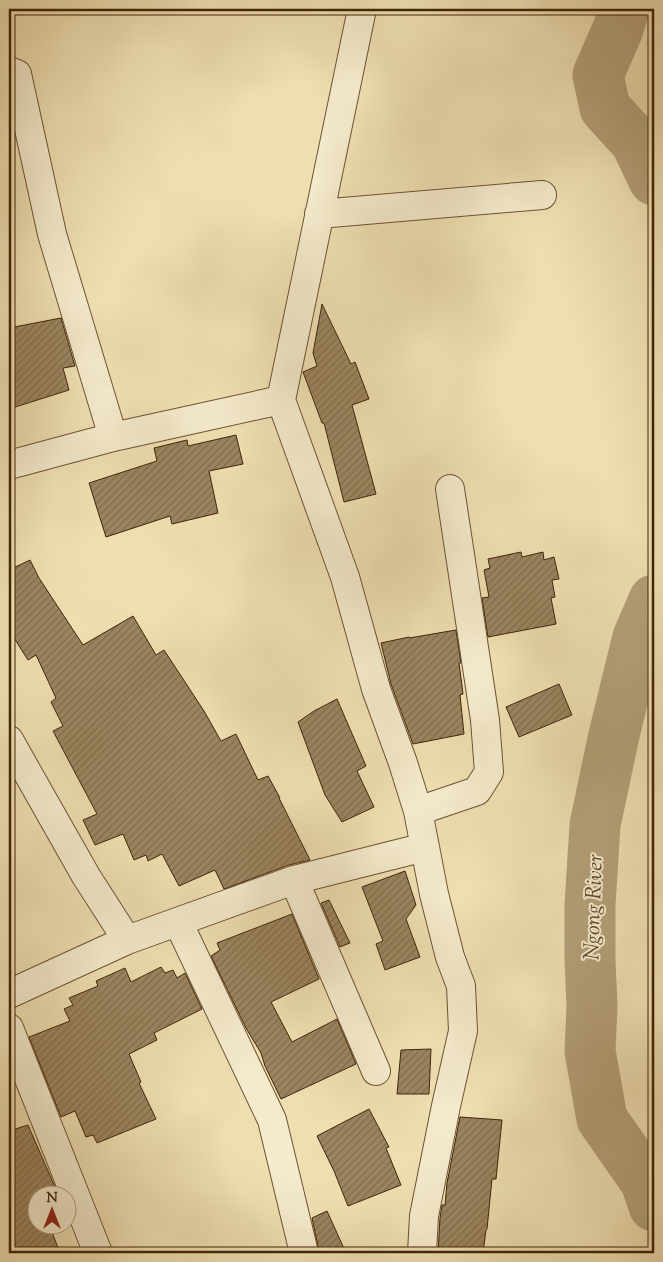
<svg xmlns="http://www.w3.org/2000/svg" width="663" height="1262" font-family="'Sorts Mill Goudy',serif">
<style>
.lines{fill:none;stroke-linecap:round;stroke-linejoin:round}
.river{stroke:#b39f78;stroke-width:51}
.building{fill:url(#building-hatch);stroke:#412409}
.street-casing{stroke:#6c5333;stroke-width:30}
.street{stroke:#f4eacc;stroke-width:28}
.labels{text-anchor:middle;stroke-width:4;stroke-linejoin:round;paint-order:stroke}
.water-label{font-size:22px;font-style:italic;fill:#63492a;stroke:#f4eacc}
</style>
<defs>
<pattern id="building-hatch" width="6" height="6" patternUnits="userSpaceOnUse" patternTransform="scale(1.25)"><rect width="6" height="6" fill="#9b8560"/><path d="M-1 1l2-2M0 6l6-6M5 7l2-2" fill="none" stroke="#806d4d"/></pattern>
</defs>
<rect width="100%" height="100%" fill="#eedfb1"/>
<filter id="stains"><feTurbulence type="fractalNoise" baseFrequency=".004" numOctaves="4"/><feColorMatrix values="0 0 0 0 .2 0 0 0 0 .09 0 0 0 0 .02 0 0 0 .5 -.17"/></filter>
<radialGradient id="worn" r=".72"><stop offset=".6" stop-color="#630" stop-opacity="0"/><stop offset="1" stop-color="#630" stop-opacity=".3"/></radialGradient>
<g class="lines">
<!-- river -->
<path class="river" d="M 624,9 L 618,29 L 598,75 L 605,108 L 636,142 L 654,180
M 654,600 L 638,637 L 614,735 L 595,825 L 590,905 L 590,960 L 592,1006 L 590,1051 L 602,1119 L 646,1182 L 654,1206"/>
</g>
<!-- building -->
<path class="building" d="M 322,304 L 351,364 L 355,362 L 369,399 L 352,405 L 376,494 L 344,502 L 324,423 L 322,423 L 303,372 L 317,366 L 313,353 Z
M 61,318 L 75,366 L 63,368 L 69,390 L 9,409 L 9,328 Z
M 236,435 L 243,464 L 209,471 L 218,513 L 172,524 L 170,516 L 106,537 L 89,483 L 157,461 L 154,448 L 187,440 L 188,446 Z
M 521,552 L 522,557 L 543,552 L 544,560 L 554,557 L 559,579 L 552,580 L 555,597 L 551,598 L 556,624 L 488,637 L 482,598 L 489,597 L 484,570 L 490,568 L 488,559 Z
M 30,560 L 39,578 L 83,645 L 133,616 L 156,655 L 164,650 L 204,711 L 221,741 L 236,734 L 258,780 L 268,776 L 280,798 L 279,798 L 310,860 L 289,865 L 224,889 L 215,870 L 179,886 L 162,854 L 148,861 L 146,855 L 134,860 L 123,834 L 95,845 L 83,820 L 97,814 L 53,731 L 63,726 L 51,702 L 56,698 L 36,655 L 28,660 L 9,630 L 9,570 Z
M 456,630 L 461,663 L 459,663 L 463,694 L 460,695 L 464,734 L 413,744 L 391,684 L 381,643 L 409,637 L 409,638 Z
M 559,684 L 572,715 L 519,737 L 506,707 Z
M 337,699 L 366,766 L 357,771 L 374,807 L 342,822 L 325,795 L 298,722 L 314,711 Z
M 405,871 L 416,905 L 406,919 L 420,957 L 385,970 L 376,944 L 383,941 L 362,887 Z
M 329,900 L 350,943 L 340,947 L 321,903 Z
M 292,914 L 319,979 L 271,1002 L 292,1042 L 337,1019 L 356,1064 L 281,1099 L 265,1066 L 261,1053 L 246,1028 L 211,956 L 220,950 L 217,943 Z
M 161,967 L 165,973 L 173,970 L 177,978 L 185,973 L 202,1009 L 154,1033 L 157,1040 L 129,1054 L 141,1082 L 139,1083 L 156,1119 L 97,1143 L 93,1135 L 86,1137 L 75,1111 L 61,1117 L 29,1037 L 70,1021 L 64,1009 L 73,1005 L 69,998 L 98,986 L 96,981 L 125,968 L 131,982 Z
M 431,1049 L 429,1094 L 397,1094 L 401,1050 Z
M 369,1109 L 389,1147 L 386,1148 L 401,1185 L 348,1206 L 334,1171 L 317,1136 Z
M 460,1117 L 502,1120 L 496,1179 L 492,1179 L 487,1229 L 486,1230 L 483,1253 L 438,1253 L 440,1218 L 442,1205 L 445,1205 L 447,1183 Z
M 28,1125 L 58,1194 L 37,1194 L 38,1224 L 49,1224 L 60,1253 L 9,1253 L 9,1131 Z
M 327,1211 L 346,1253 L 320,1253 L 319,1251 L 312,1218 Z"/>
<g class="lines">
<!-- street casing -->
<g class="street-casing">
<path id="street" d="M 362,9 L 281,400 L 345,577 L 376,689 L 403,763 L 418,811 L 434,894 L 450,957 L 461,986 L 463,1031 L 446,1106 L 424,1216 L 422,1253
M 9,71 L 17,74 L 52,234 L 113,437
M 319,214 L 542,195
M 9,465 L 113,437 L 281,400
M 9,740 L 86,876 L 127,940
M 418,811 L 477,791 L 489,772 L 485,720 L 450,489
M 294,880 L 376,1071
M 178,922 L 272,1120 L 304,1253
M 9,994 L 127,940 L 294,880 L 425,847
M 9,1028 L 98,1253"/>
</g>
<!-- street -->
<use href="#street" class="street"/>
</g>
<g class="labels">
<!-- water labels -->
<g class="water-label">
<text transform="translate(592 907) rotate(-88)" y="8">Ngong River</text>
</g>
</g>
<!-- margin -->
<rect width="663" height="1262" fill="none" stroke="#eedfb1" stroke-width="30"/>
<rect x="10" y="10" width="643" height="1242" fill="none" stroke="#412409" stroke-width="2.5"/>
<rect x="15" y="15" width="633" height="1232" fill="none" stroke="#412409"/>
<!-- north arrow -->
<g transform="translate(52 1210)"><circle r="24" fill="#f4eacc" stroke="#ac9b7e"/>
<path d="M0-4L9 19L0 12L-9 19Z" fill="#8f2418"/>
<text y="-8" font-size="14" font-weight="bold" text-anchor="middle" fill="#412409">N</text>
</g>
<rect width="100%" height="100%" filter="url(#stains)"/>
<rect width="100%" height="100%" fill="url(#worn)"/>
</svg>
